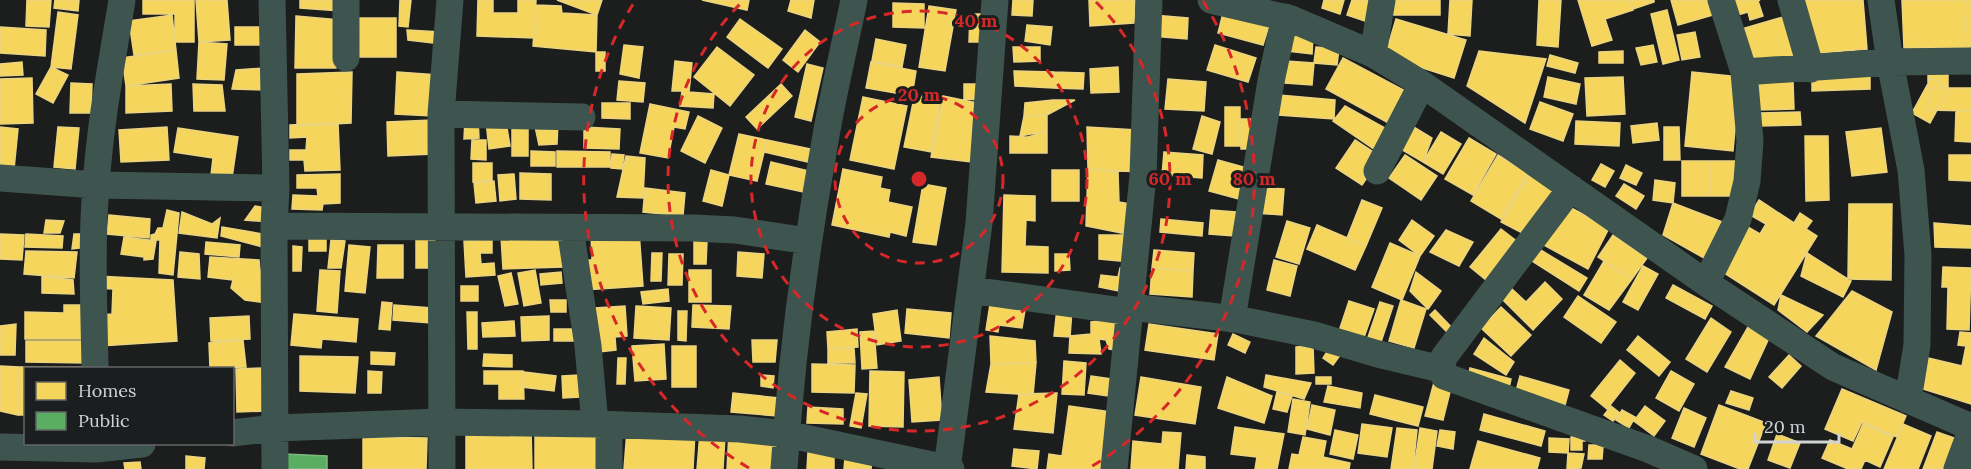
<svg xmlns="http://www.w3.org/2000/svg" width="1971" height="469" font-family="Lora,serif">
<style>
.homes{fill:#f6d55c;stroke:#ebd480;stroke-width:1.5}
.public{fill:#5aae61;stroke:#7eb984;stroke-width:1.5}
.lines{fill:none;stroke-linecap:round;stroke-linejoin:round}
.minor{stroke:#3e554f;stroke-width:27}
.ring{fill:none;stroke:#d62828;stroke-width:3;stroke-dasharray:10 8}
.centre{fill:#d62828;stroke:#1b1e1e;stroke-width:3}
.ring-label{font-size:18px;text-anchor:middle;font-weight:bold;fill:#d62828;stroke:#1b1e1e;stroke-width:6;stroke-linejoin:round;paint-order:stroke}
</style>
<rect width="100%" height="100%" fill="#1c1d1d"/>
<!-- homes -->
<path class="homes" d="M 27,0 L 51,0 L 49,27 L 26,26 Z
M 55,0 L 79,0 L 78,11 L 54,8 Z
M 143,0 L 194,0 L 194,42 L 175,42 L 175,14 L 143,14 Z
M 196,0 L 227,0 L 230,40 L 199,42 Z
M 300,0 L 340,0 L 340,11 L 300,8 Z
M 400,0 L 411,0 L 408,27 L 399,26 Z
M 478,0 L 493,0 L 493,13 L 518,13 L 518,0 L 536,0 L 534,38 L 477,36 Z
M 557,0 L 602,0 L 597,15 Z
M 702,0 L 749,0 L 747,10 Z
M 791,0 L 814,0 L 811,18 L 788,11 Z
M 1013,0 L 1033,0 L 1032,16 L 1012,15 Z
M 1089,0 L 1135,0 L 1134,23 L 1090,26 Z
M 1324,0 L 1344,0 L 1340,14 L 1322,8 Z
M 1352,0 L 1372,0 L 1365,21 L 1347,15 Z
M 1389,0 L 1440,0 L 1440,15 L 1389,15 Z
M 1450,0 L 1472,0 L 1470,36 L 1448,34 Z
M 1539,0 L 1561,0 L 1558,47 L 1537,45 Z
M 1578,0 L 1630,0 L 1633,10 L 1605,19 L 1612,40 L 1592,46 Z
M 1630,0 L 1654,0 L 1654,2 L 1633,9 Z
M 1671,0 L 1717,0 L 1720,13 L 1678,25 Z
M 1729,0 L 1760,0 L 1758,1 L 1763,16 L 1750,20 L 1748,12 L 1734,16 Z
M 1804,0 L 1863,0 L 1867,49 L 1808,54 Z
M 1902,0 L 1966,0 L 1963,48 L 1904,48 Z
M 1966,0 L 1971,0 L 1971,47 L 1963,48 Z
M 893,3 L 924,4 L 924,28 L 893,27 Z
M 536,5 L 561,6 L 562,13 L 597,15 L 596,52 L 533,46 Z
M 929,6 L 956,10 L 945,71 L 919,67 Z
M 1667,10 L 1679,60 L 1663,64 L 1651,14 Z
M 58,12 L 78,15 L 71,69 L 51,67 Z
M 1223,13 L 1269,26 L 1263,45 L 1218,33 Z
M 970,14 L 987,14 L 986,42 L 969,42 Z
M 172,15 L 176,50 L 134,55 L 129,21 Z
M 1153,15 L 1188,18 L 1187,39 L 1151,36 Z
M 1790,15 L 1801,53 L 1748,68 L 1738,30 Z
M 296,16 L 340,20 L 336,68 L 295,68 Z
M 359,18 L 396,18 L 396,57 L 358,57 Z
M 740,19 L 782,49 L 768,68 L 727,37 Z
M 1396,19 L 1466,40 L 1454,78 L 1385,56 Z
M 1027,25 L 1052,27 L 1050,45 L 1025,41 Z
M 0,27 L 46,30 L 45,56 L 0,53 Z
M 235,27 L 268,27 L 268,45 L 235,45 Z
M 407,30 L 441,32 L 441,44 L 408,40 Z
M 805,30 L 820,42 L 798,72 L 783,60 Z
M 1695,32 L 1700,57 L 1682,60 L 1677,35 Z
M 1289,35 L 1313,36 L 1312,54 L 1287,51 Z
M 876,39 L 906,45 L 902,67 L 872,61 Z
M 199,42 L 227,44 L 224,80 L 197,79 Z
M 624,45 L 643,47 L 639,78 L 620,74 Z
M 1215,45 L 1256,58 L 1248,82 L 1207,70 Z
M 1653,45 L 1657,62 L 1641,65 L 1636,48 Z
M 717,47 L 754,75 L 730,106 L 694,77 Z
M 1013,47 L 1040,47 L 1040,61 L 1014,62 Z
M 1316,47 L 1339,49 L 1337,65 L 1314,63 Z
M 176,50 L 179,78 L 126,86 L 122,58 Z
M 1479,51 L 1546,59 L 1525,123 L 1467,86 Z
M 1623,51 L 1623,63 L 1599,63 L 1599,52 Z
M 596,52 L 605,52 L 605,71 L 596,71 Z
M 1550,55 L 1578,63 L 1575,73 L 1547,66 Z
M 1343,58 L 1411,94 L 1394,126 L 1326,89 Z
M 675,61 L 692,63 L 689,92 L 714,94 L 713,108 L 680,106 L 682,91 L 672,91 Z
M 1286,61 L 1314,63 L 1312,85 L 1285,83 Z
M 22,62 L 23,75 L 0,76 L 0,64 Z
M 871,62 L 916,71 L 912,96 L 866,88 Z
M 807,64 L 823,68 L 811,121 L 795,117 Z
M 51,67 L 68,75 L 53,103 L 36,94 Z
M 1118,67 L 1119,92 L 1091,93 L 1090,69 Z
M 264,68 L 265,90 L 232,89 L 236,70 Z
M 1014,71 L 1054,72 L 1053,88 L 1015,86 Z
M 1928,71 L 1948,71 L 1948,88 L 1928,88 Z
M 352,72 L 351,123 L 297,126 L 297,74 Z
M 397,72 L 439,75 L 432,116 L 395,114 Z
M 1054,72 L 1084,73 L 1083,89 L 1053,88 Z
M 1692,72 L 1740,77 L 1733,151 L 1685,146 Z
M 1870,73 L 1870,89 L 1812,91 L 1812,75 Z
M 1548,77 L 1580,84 L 1576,104 L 1544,97 Z
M 1623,77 L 1625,114 L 1587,116 L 1585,78 Z
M 32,78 L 33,123 L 0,124 L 0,79 Z
M 1931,78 L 1949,88 L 1930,123 L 1912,113 Z
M 1168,79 L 1206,82 L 1204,111 L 1165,109 Z
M 619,81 L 645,83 L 643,102 L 617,100 Z
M 1793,81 L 1794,109 L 1759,110 L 1758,82 Z
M 71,83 L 92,84 L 91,113 L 70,113 Z
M 171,84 L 172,111 L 126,113 L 126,86 Z
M 193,84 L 222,85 L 225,111 L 194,111 Z
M 781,84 L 792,96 L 757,129 L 746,117 Z
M 964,84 L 982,84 L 982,100 L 964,99 Z
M 1928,88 L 1971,88 L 1971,111 L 1928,110 Z
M 915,93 L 941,97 L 931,152 L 904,147 Z
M 1279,95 L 1335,100 L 1334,119 L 1278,115 Z
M 943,96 L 978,103 L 971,162 L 931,157 Z
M 863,97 L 907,106 L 894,169 L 850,160 Z
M 1052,100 L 1047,115 L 1024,116 L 1025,103 Z
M 1052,100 L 1075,100 L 1047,115 Z
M 1540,102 L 1573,114 L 1563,141 L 1530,129 Z
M 602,103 L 630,103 L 630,119 L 602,118 Z
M 650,104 L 689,112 L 685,129 L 674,127 L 668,158 L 640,153 Z
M 1345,106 L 1394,133 L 1381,154 L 1333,121 Z
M 1225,107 L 1240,107 L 1240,146 L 1225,146 Z
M 1956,110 L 1971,111 L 1971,142 L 1955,141 Z
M 1800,112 L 1801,125 L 1760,126 L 1760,113 Z
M 1047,115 L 1047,131 L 1020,136 L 1024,116 Z
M 698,116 L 722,128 L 705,163 L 681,151 Z
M 1202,116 L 1220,122 L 1212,154 L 1193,149 Z
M 478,119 L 479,138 L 464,139 L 465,120 Z
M 1241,119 L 1258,119 L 1258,149 L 1241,149 Z
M 432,120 L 434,154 L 388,156 L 387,122 Z
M 558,120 L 557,144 L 539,145 L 534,122 Z
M 486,121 L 506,122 L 510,146 L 489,149 Z
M 1576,121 L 1620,123 L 1619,146 L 1575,144 Z
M 338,123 L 340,170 L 305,171 L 304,160 L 290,160 L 290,150 L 306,150 L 307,137 L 290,138 L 290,125 Z
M 1657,123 L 1659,140 L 1633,143 L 1631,126 Z
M 1412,126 L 1432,138 L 1423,162 L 1399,148 Z
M 0,127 L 18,129 L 14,169 L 0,168 Z
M 58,127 L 79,128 L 75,169 L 54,167 Z
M 167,127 L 169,160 L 121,162 L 119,130 Z
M 528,127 L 528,156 L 512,156 L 512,128 Z
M 584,127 L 620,129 L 619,149 L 584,148 Z
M 1087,127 L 1137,130 L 1138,172 L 1088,169 Z
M 1664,127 L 1679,127 L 1680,160 L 1664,160 Z
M 178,128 L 238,137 L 232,178 L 211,175 L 213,158 L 174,152 Z
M 1881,128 L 1887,172 L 1852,176 L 1846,132 Z
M 1047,131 L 1047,153 L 1010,153 L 1010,136 L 1028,137 Z
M 1441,132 L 1461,144 L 1443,174 L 1423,162 Z
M 739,134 L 767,140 L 757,181 L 729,175 Z
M 1805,136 L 1828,136 L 1829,200 L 1806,201 Z
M 1469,138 L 1496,154 L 1473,195 L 1445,179 Z
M 472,140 L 486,140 L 486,160 L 471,159 Z
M 767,140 L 811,149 L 808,162 L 764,152 Z
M 1355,140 L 1381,157 L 1362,185 L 1336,168 Z
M 531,151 L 555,152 L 555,166 L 531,166 Z
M 557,151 L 610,152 L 610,167 L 557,167 Z
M 1164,152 L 1203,155 L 1202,178 L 1162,175 Z
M 612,154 L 624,155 L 622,169 L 611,168 Z
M 1405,155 L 1437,176 L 1421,200 L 1389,178 Z
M 1498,155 L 1528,173 L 1501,219 L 1471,201 Z
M 1949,155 L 1971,155 L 1971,181 L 1949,180 Z
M 626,156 L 645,158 L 643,198 L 617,197 Z
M 1218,160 L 1247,168 L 1239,199 L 1209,191 Z
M 1682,161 L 1710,161 L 1710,196 L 1682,196 Z
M 1710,161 L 1737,161 L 1737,196 L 1710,196 Z
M 771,162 L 809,171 L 804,192 L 766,184 Z
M 473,163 L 492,163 L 492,180 L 473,182 Z
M 1601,164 L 1614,171 L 1605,187 L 1592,180 Z
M 1626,165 L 1642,173 L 1636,185 L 1620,178 Z
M 843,169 L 882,177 L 880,188 L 890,190 L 888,202 L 912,207 L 906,236 L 890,232 L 889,237 L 832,225 Z
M 1088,169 L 1118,172 L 1119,202 L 1137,205 L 1132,235 L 1086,226 Z
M 711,170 L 729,175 L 722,206 L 703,201 Z
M 1052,170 L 1079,170 L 1079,201 L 1052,201 Z
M 520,173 L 551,174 L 551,200 L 520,199 Z
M 340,174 L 340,203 L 323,204 L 322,210 L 292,209 L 293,195 L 318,196 L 317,188 L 297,188 L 297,175 Z
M 514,174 L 516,199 L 500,201 L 498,175 Z
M 1529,174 L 1560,192 L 1530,237 L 1501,222 Z
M 1655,180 L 1675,183 L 1673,203 L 1653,200 Z
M 494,181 L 496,201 L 476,203 L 474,183 Z
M 923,184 L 946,188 L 936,245 L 913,242 Z
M 1624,184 L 1644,196 L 1636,209 L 1616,196 Z
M 1257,187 L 1284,189 L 1282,215 L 1255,213 Z
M 645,188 L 685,193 L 683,216 L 643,212 Z
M 1004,195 L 1035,196 L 1035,221 L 1026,220 L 1025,246 L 1048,247 L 1048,273 L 1002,272 Z
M 1362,200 L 1382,208 L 1366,246 L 1347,238 Z
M 1759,200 L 1794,223 L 1800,213 L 1812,221 L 1806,229 L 1817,236 L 1774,305 L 1721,271 L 1748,227 L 1760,234 L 1766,224 L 1750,215 Z
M 1562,203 L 1609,228 L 1588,269 L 1540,243 Z
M 1673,203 L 1730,225 L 1711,262 L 1663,235 Z
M 1849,204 L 1892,204 L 1891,280 L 1848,279 Z
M 255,206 L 273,209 L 270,222 L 245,220 Z
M 167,210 L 179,213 L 173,275 L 159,273 L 160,240 L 151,240 L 151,235 L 155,234 L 158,228 L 163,228 Z
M 1211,210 L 1236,212 L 1234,236 L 1209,234 Z
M 182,212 L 212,224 L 220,218 L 217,238 L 179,233 Z
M 109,215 L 150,219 L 149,238 L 107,234 Z
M 1161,219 L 1203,223 L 1202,236 L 1160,232 Z
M 46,220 L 64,221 L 60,233 L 44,233 Z
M 1412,220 L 1434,236 L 1420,256 L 1399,240 Z
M 1287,221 L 1310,228 L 1299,264 L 1276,257 Z
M 1934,223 L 1971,226 L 1971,248 L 1935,247 Z
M 1317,225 L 1366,246 L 1355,270 L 1307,249 Z
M 222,227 L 269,235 L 267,248 L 221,236 Z
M 416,229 L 435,230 L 434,268 L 416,268 Z
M 1501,229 L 1523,246 L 1492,285 L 1470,267 Z
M 1446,230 L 1473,242 L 1459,266 L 1430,252 Z
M 639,231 L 643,286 L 584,290 L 582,260 L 592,260 L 591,234 Z
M 562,233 L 563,267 L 503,269 L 501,236 Z
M 0,234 L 24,235 L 22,260 L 0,259 Z
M 26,234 L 63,236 L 62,248 L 25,247 Z
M 74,234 L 86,234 L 88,247 L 72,249 Z
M 309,235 L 326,235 L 326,251 L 309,251 Z
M 1099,235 L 1132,235 L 1130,262 L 1099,259 Z
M 1613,235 L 1647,258 L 1632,279 L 1598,257 Z
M 124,237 L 156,241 L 153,259 L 144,260 L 144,257 L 121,254 Z
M 331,240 L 345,241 L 341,268 L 328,268 Z
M 492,240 L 492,253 L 480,253 L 481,264 L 494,263 L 495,275 L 466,277 L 464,241 Z
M 694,241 L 707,241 L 706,264 L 694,264 Z
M 206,242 L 240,245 L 239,257 L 205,254 Z
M 1390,243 L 1420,256 L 1402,300 L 1372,287 Z
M 349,245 L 370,247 L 365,293 L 345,291 Z
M 378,245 L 403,245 L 403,278 L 377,278 Z
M 293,246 L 302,247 L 301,271 L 293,271 Z
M 1539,249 L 1587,278 L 1579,291 L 1532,261 Z
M 1154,250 L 1194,253 L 1193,271 L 1152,268 Z
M 26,251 L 77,252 L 74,278 L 24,274 Z
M 180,252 L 199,254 L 200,279 L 178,277 Z
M 738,252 L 764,254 L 762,278 L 737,276 Z
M 652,253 L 662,253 L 661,281 L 651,281 Z
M 1807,253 L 1851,281 L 1843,297 L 1801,276 Z
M 669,254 L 683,254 L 682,285 L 668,285 Z
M 1055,254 L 1069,254 L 1070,270 L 1055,271 Z
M 210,257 L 259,260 L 260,270 L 267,271 L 266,303 L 245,300 L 231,288 L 233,280 L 208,277 Z
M 1274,260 L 1297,266 L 1290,296 L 1267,290 Z
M 1604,261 L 1632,279 L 1609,310 L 1584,295 Z
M 1643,266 L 1658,274 L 1638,310 L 1623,302 Z
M 1943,267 L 1971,268 L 1969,330 L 1947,329 L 1948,287 L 1942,287 Z
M 1120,268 L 1128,269 L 1124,292 L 1099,287 L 1101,275 L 1118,277 Z
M 1152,268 L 1193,271 L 1192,297 L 1150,294 Z
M 320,270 L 340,271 L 337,313 L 317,311 Z
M 535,270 L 541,303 L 524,306 L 518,273 Z
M 689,270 L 711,270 L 711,302 L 689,302 Z
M 561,272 L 562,283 L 541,285 L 540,274 Z
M 1416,272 L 1441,291 L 1428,309 L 1410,291 Z
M 511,273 L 518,304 L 505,306 L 498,276 Z
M 42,276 L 73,280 L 74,294 L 42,293 Z
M 96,276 L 173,280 L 177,341 L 100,346 L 98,315 L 112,314 L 113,289 L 97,288 Z
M 1545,282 L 1562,299 L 1533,330 L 1502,299 L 1512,289 L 1526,302 Z
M 1673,285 L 1712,306 L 1705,319 L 1666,298 Z
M 461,286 L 478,286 L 478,301 L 461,301 Z
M 668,289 L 669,301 L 643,304 L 641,292 Z
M 1852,291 L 1892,312 L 1876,370 L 1816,336 Z
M 1781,295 L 1823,315 L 1807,332 L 1778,310 Z
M 1578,296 L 1616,322 L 1601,343 L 1564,317 Z
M 550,300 L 566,300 L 566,312 L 551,312 Z
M 1401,300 L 1426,309 L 1414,348 L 1389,341 Z
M 1349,301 L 1374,309 L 1362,343 L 1338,334 Z
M 382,302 L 392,303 L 390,330 L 379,329 Z
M 1380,302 L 1393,306 L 1380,345 L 1367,340 Z
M 990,304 L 1025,310 L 1022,328 L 999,325 L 998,332 L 986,330 Z
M 64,305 L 85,305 L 85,339 L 25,339 L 25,312 L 64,313 Z
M 394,305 L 432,308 L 431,323 L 393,320 Z
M 693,305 L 731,306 L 729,329 L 692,327 Z
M 625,306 L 627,336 L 615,337 L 616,350 L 599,352 L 595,308 Z
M 636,306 L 671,308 L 669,340 L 634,338 Z
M 1501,307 L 1531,335 L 1511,356 L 1481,328 Z
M 1057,308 L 1072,310 L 1070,337 L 1054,336 Z
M 907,309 L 951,313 L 949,338 L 905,333 Z
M 897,310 L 901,341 L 877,345 L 873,314 Z
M 1435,310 L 1456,332 L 1451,336 L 1430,315 Z
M 678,311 L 687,311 L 686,341 L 678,340 Z
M 467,312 L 477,312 L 477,349 L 468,349 Z
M 294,314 L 358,319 L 356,342 L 322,339 L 321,348 L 291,345 Z
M 249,316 L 250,339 L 211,341 L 210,318 Z
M 549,316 L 549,340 L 522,341 L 521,317 Z
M 1125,317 L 1121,351 L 1109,349 L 1106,340 L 1099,339 L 1101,354 L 1069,353 L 1070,336 L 1091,334 L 1091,322 Z
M 1711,318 L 1731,332 L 1707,372 L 1686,359 Z
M 514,321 L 515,336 L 483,337 L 482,323 Z
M 16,324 L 15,355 L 0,355 L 0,326 Z
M 1149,324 L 1218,334 L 1214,360 L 1145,350 Z
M 1748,327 L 1769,338 L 1750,379 L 1725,367 Z
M 554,329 L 579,329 L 579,341 L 554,341 Z
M 857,329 L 858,347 L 828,349 L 827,332 Z
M 874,331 L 877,368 L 862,369 L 860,332 Z
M 1960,332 L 1971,333 L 1971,404 L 1923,389 L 1928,358 L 1962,366 L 1966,346 L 1958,345 Z
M 1233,334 L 1250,342 L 1245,353 L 1228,345 Z
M 990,336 L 1035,341 L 1036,363 L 991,364 Z
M 1638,336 L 1670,362 L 1659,376 L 1627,350 Z
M 1484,338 L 1514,362 L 1506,375 L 1474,354 Z
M 243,340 L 246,367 L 210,368 L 209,343 Z
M 752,340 L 777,340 L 775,362 L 753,362 Z
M 26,341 L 86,341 L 86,363 L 26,362 Z
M 664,344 L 666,379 L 635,381 L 632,346 Z
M 672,346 L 696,346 L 696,387 L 672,387 Z
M 1313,346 L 1314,373 L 1296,374 L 1296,347 Z
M 1330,347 L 1341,354 L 1333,365 L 1323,358 Z
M 854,348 L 855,363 L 828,363 L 828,349 Z
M 371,352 L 395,353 L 394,365 L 371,364 Z
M 484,354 L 512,355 L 512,367 L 483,366 Z
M 1789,355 L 1801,366 L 1782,388 L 1769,377 Z
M 300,356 L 358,357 L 355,393 L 300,391 Z
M 618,358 L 626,358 L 625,384 L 617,384 Z
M 1620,360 L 1635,373 L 1607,409 L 1591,396 Z
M 1064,361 L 1086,363 L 1084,395 L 1062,394 Z
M 1036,363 L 1033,395 L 986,392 L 991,364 Z
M 812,364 L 855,365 L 854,393 L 812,392 Z
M 0,366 L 19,367 L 18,415 L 0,411 Z
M 19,367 L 86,367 L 86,368 L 26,368 L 26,415 L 18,415 Z
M 263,368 L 265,411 L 237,412 L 236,369 Z
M 1470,368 L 1511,379 L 1509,388 L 1468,377 Z
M 368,371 L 382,372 L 381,393 L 368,393 Z
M 484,371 L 523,371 L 524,399 L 499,399 L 499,384 L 484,384 Z
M 870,371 L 904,372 L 903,427 L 869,426 Z
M 1671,371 L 1694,384 L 1679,411 L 1656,398 Z
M 524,372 L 556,376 L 554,391 L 522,387 Z
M 579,375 L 580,397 L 563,398 L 562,376 Z
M 761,375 L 774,376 L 773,388 L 761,386 Z
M 1266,375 L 1311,383 L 1304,399 L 1264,387 Z
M 1436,375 L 1453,380 L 1443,420 L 1425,416 Z
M 1091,376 L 1118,380 L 1115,397 L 1088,393 Z
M 1520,376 L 1569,390 L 1565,405 L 1516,391 Z
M 939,377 L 942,420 L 912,422 L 909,380 Z
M 1141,377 L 1201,387 L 1195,424 L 1135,415 Z
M 1227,377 L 1272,396 L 1264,423 L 1218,408 Z
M 1316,377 L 1331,377 L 1331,384 L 1316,384 Z
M 1328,386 L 1362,393 L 1360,408 L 1324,402 Z
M 1842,389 L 1906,416 L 1897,437 L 1862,422 L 1853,441 L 1825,429 Z
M 1731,391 L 1753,398 L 1749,410 L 1726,403 Z
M 1277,392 L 1292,396 L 1287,412 L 1273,409 Z
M 733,393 L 779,398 L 777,416 L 731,412 Z
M 856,393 L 867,394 L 861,428 L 850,426 Z
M 1057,393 L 1053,433 L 1014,429 L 1019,394 Z
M 1375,395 L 1423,407 L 1418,426 L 1370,414 Z
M 1293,399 L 1310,402 L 1305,435 L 1288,432 Z
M 1312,405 L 1335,410 L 1330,435 L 1307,429 Z
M 1719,405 L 1766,423 L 1748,469 L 1740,469 L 1701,454 Z
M 1069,406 L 1118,413 L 1110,469 L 1047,469 L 1049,454 L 1062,456 Z
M 1611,406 L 1620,413 L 1613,421 L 1604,415 Z
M 1645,406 L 1665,421 L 1654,436 L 1634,421 Z
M 808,407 L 843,409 L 843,424 L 807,423 Z
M 1684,408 L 1706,418 L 1694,447 L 1672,438 Z
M 1622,410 L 1635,417 L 1629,428 L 1616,420 Z
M 1484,414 L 1545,431 L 1541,446 L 1480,430 Z
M 1362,424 L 1392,428 L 1387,457 L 1358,453 Z
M 1863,424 L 1893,437 L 1880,467 L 1865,460 L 1861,469 L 1848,469 L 1822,458 L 1830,440 L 1852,449 Z
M 1903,424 L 1931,436 L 1918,469 L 1884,469 Z
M 466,427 L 531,427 L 532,469 L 466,469 Z
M 1235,427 L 1284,434 L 1277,469 L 1255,469 L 1257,457 L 1231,454 Z
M 535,428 L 601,428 L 601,469 L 535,469 Z
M 1397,428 L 1417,430 L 1413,469 L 1391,469 Z
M 1420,428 L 1437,431 L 1432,469 L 1414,469 Z
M 1575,429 L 1585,430 L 1585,441 L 1582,441 L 1582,450 L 1571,450 L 1571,437 L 1575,437 Z
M 627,430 L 695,432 L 693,469 L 624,469 Z
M 1335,430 L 1358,435 L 1353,459 L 1330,454 Z
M 1440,430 L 1455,432 L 1453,449 L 1437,446 Z
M 729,432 L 777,436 L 774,469 L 727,469 Z
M 1163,432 L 1181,433 L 1178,469 L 1131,469 L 1133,441 L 1162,444 Z
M 1937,432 L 1957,439 L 1946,469 L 1923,469 Z
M 700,433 L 725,436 L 723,469 L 697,469 Z
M 1594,434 L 1611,447 L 1603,447 L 1602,459 L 1588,459 L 1589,445 L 1596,445 Z
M 1777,434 L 1800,443 L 1790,468 L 1768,460 Z
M 363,437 L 427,438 L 426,469 L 363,469 Z
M 1303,437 L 1326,441 L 1323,457 L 1350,463 L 1349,469 L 1289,469 L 1292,454 L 1299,455 Z
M 1549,438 L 1569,439 L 1568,453 L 1549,452 Z
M 1478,441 L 1540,458 L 1537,469 L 1470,469 Z
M 1014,449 L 1039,451 L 1037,469 L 1012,466 Z
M 808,452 L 834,455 L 834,469 L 807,469 Z
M 1568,453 L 1584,454 L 1581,468 L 1567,469 Z
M 1187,455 L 1205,457 L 1205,469 L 1186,469 Z
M 186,456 L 205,458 L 204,469 L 186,469 Z
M 845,458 L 872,460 L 871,469 L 844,469 Z
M 140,462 L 141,469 L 125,469 L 124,463 Z"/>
<!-- public -->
<path class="public" d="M 285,454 L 327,456 L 327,469 L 284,469 Z"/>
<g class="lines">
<!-- minor -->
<path class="minor" d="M 272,0 L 276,188 L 274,226 L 275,469
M 1211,0 L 1291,19 L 1373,54 L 1422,84 L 1706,283 L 1833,367 L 1971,427
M 1791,0 L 1811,69
M 1881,0 L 1890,62 L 1911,170 L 1918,255 L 1917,345 L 1908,400
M 1373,54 L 1382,0
M 346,58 L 346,0
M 1744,72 L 1890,62 L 1971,61
M 441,114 L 582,117
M 1377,171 L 1422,84
M 0,178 L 96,185 L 276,188
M 274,226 L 693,228 L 735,230 L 808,241
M 570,228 L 588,346 L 595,424
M 1706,283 L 1738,219 L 1747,181 L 1750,141 L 1744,72 L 1721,0
M 971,290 L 1130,312
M 1130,307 L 1236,319 L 1314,335 L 1378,354 L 1441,369 L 1444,376 L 1648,449 L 1694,469
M 1232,319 L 1271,81 L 1285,17
M 95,368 C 94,308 91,246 96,186 C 100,123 112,62 122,0
M 1441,369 L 1444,357 L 1571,188
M 232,433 L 275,428 L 442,422 L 595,424 L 740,429 L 786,434 L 951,469
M 0,447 L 96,449 L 142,444
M 442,469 L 441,114 L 450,0
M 609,469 L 609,425
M 784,469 C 791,362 805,253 824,147 C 832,98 844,49 854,0
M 947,469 L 979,223 L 995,0
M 1114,469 L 1143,175 L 1149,0
M 1957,469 L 1971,431"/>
</g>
<!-- distance rings -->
<g class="ring">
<circle cx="919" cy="179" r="84"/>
<circle cx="919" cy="179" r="168"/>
<path d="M1096 2A251 251 0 1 1 742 2"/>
<path d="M749 468A335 335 0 0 1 635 1M1203 1A335 335 0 0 1 1089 468"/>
</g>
<circle cx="919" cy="179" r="9" class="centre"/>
<g class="ring-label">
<text x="976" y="27">40 m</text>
<text x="919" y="101">20 m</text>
<text x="1170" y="185">60 m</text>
<text x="1254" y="185">80 m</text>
</g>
<!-- legend -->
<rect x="24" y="367" width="210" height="78" fill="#1b1e1e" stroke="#646667" stroke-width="1.5"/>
<rect x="36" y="382" width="30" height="18" fill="#f6d55c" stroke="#646667" stroke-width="1.5"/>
<text x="78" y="397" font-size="18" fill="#d1d3d4">Homes</text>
<rect x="36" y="412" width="30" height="18" fill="#5aae61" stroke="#646667" stroke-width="1.5"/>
<text x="78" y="427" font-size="18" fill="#d1d3d4">Public</text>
<!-- scale -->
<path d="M1755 433v9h84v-9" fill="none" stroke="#d1d3d4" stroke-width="3"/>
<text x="1764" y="433" font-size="18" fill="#d1d3d4" stroke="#1b1e1e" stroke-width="4.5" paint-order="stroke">20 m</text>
</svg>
